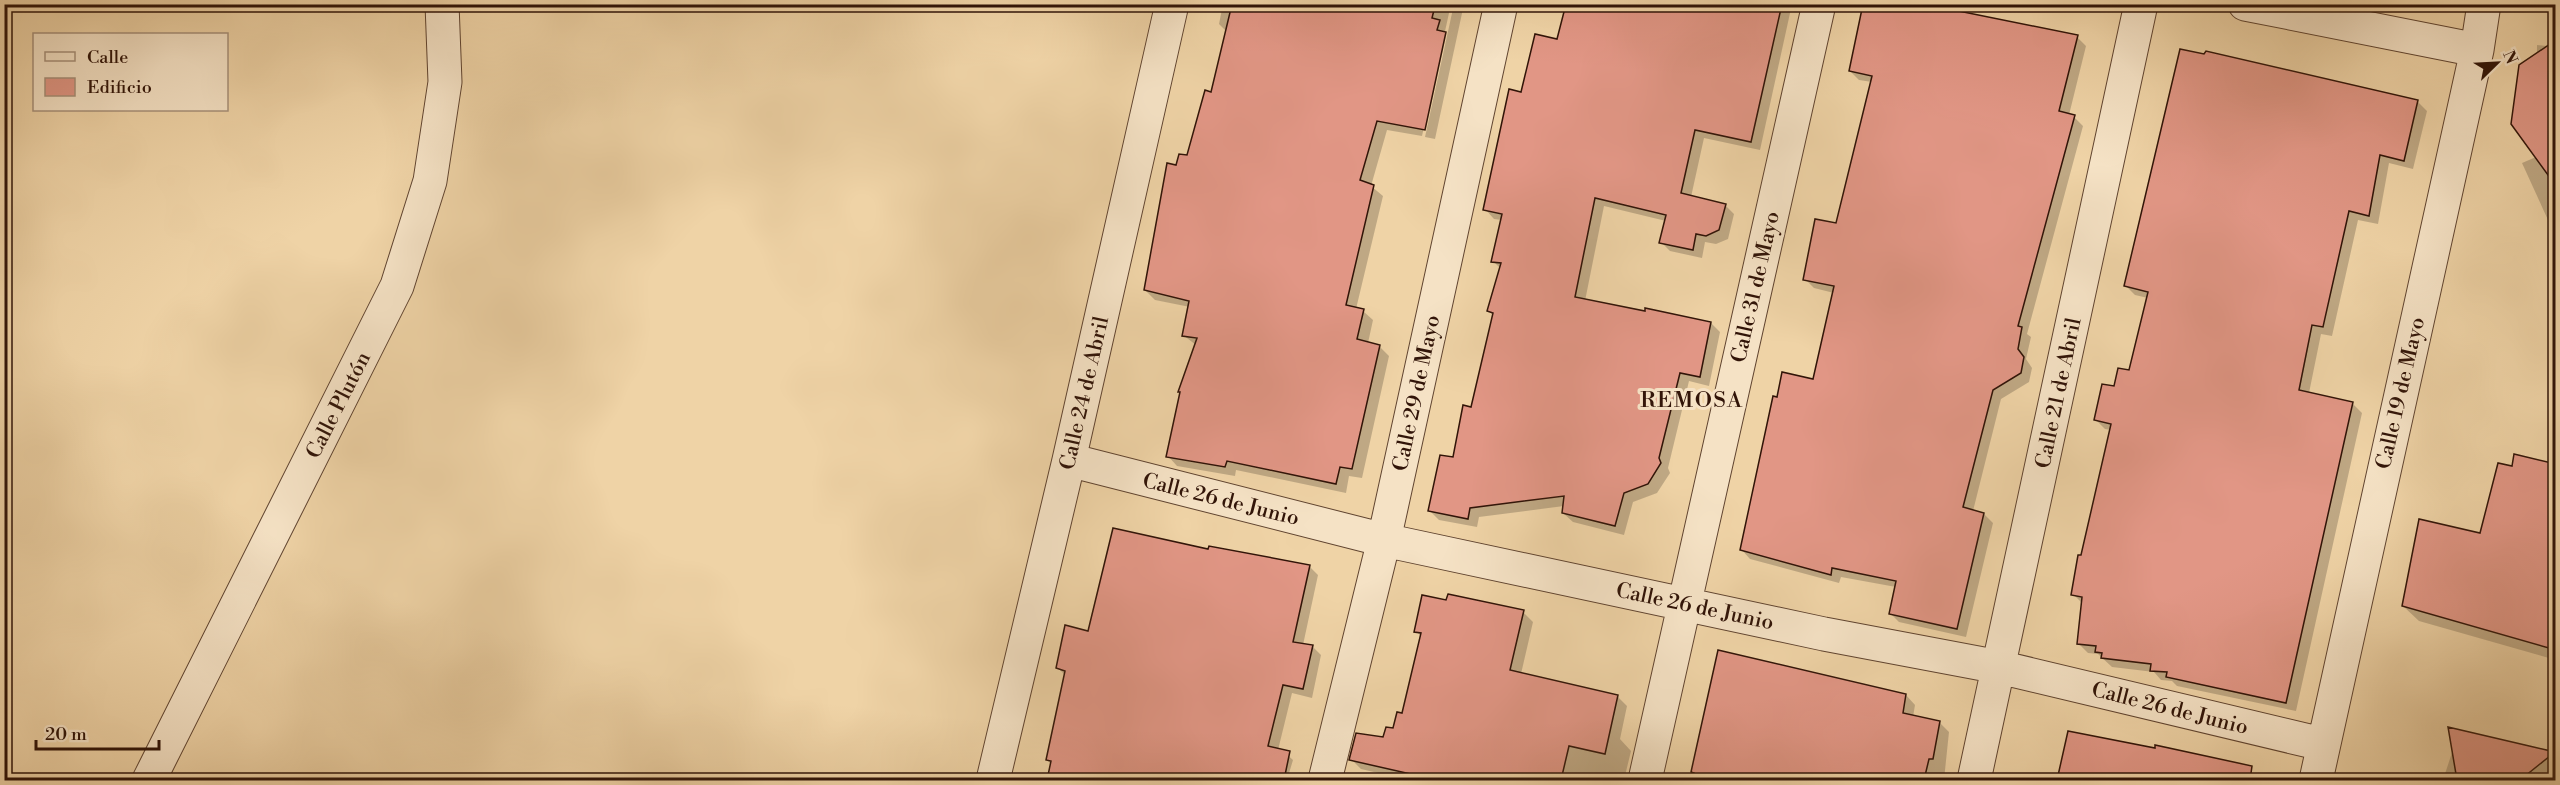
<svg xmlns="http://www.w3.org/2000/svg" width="2560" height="785" font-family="'Libre Bodoni',serif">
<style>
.shadow{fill:#0003}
.building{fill:#e19685;stroke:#311408;stroke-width:1.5}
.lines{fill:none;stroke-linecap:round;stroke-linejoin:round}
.minor-casing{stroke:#604430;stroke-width:35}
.minor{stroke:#f5e2c5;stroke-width:33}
.labels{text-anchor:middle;stroke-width:6;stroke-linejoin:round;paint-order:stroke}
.street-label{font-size:21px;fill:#311408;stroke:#f5e2c5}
.neighbourhood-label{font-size:22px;letter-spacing:1.5px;fill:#311408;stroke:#f5e2c5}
</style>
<rect width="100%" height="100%" fill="#efd3a6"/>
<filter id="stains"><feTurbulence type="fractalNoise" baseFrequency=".00333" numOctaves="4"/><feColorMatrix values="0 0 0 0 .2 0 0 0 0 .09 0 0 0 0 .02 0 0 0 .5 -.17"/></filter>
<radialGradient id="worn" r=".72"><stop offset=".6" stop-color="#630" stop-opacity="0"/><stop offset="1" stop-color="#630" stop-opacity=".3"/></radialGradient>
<!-- shadow -->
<path class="shadow" d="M 1223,4 L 1451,4 L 1422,136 L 1387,130 L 1371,186 L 1383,196 L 1356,309 L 1363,311 L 1373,320 L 1368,343 L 1379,346 L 1389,356 L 1362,478 L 1349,476 L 1346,493 L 1236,470 L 1235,476 L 1177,466 L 1168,456 L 1196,345 L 1183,335 L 1190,307 L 1155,300 L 1145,290 L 1177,167 L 1189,157 L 1212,94 L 1227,32 L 1219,24 Z
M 1454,4 L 1464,4 L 1435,139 L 1425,137 Z
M 1568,4 L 1792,4 L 1760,150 L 1704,138 L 1691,197 L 1725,205 L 1734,214 L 1728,239 L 1716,244 L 1705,242 L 1702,258 L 1670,251 L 1661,242 L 1666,221 L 1604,206 L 1585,301 L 1711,323 L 1720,332 L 1709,386 L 1689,381 L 1668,468 L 1670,473 L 1657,493 L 1633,502 L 1624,535 L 1573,522 L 1563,513 L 1564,506 L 1479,517 L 1477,527 L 1439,520 L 1430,511 L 1454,459 L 1472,409 L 1494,316 L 1489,311 L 1501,269 L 1493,261 L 1502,220 L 1494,219 L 1485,209 L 1522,94 L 1558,41 Z
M 1859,4 L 1943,4 L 1949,11 L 2077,37 L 2086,46 L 2069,115 L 2074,117 L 2083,126 L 2027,334 L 2031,337 L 2026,359 L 2032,368 L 2029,382 L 2001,399 L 1973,511 L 1984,514 L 1993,523 L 1966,637 L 1899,622 L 1890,613 L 1896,587 L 1841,577 L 1839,583 L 1750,559 L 1741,549 L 1814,381 L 1834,293 L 1814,288 L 1805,279 L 1837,225 L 1872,82 L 1859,80 L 1850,71 L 1863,11 Z
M 2537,45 L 2556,47 L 2556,228 L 2548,220 L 2522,163 L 2536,157 Z
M 2417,101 L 2427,111 L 2413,169 L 2389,163 L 2378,224 L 2358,220 L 2332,336 L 2321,334 L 2309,393 L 2352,403 L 2362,413 L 2296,711 L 2177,686 L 2172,681 L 2161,680 L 2154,672 L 2112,667 L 2098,654 L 2088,653 L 2078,643 L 2083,604 L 2073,594 L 2111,430 L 2105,429 L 2096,420 L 2115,387 L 2130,372 L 2148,298 L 2135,295 L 2126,286 Z
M 2556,466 L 2556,660 L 2419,621 L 2403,606 L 2481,535 L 2513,468 Z
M 1209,551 L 1309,566 L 1318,575 L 1303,645 L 1312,646 L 1321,655 L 1312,698 L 1292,693 L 1278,750 L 1283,751 L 1293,760 L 1287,780 L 1049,780 L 1052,765 L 1047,760 L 1066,676 L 1057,667 L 1089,633 Z
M 1523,612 L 1533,622 L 1521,674 L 1617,696 L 1627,706 L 1620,739 L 1631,751 L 1624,780 L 1408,780 L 1361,769 L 1351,759 L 1385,739 L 1394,730 L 1403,715 L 1422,637 L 1416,631 Z
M 1906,695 L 1915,705 L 1913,717 L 1940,723 L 1949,732 L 1944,780 L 1694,780 L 1700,754 Z
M 2459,731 L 2554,753 L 2556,779 L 2553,780 L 2443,780 Z
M 2069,732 L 2247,774 L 2245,780 L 2057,780 Z"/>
<!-- building -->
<path class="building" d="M 1232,4 L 1411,4 L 1434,10 L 1432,18 L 1440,20 L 1437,30 L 1446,32 L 1425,130 L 1377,121 L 1360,180 L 1374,185 L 1346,305 L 1364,309 L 1357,339 L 1380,345 L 1352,469 L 1340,467 L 1336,484 L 1227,461 L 1225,467 L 1166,457 L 1180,392 L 1178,392 L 1197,338 L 1182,336 L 1189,301 L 1144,290 L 1167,163 L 1176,165 L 1179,154 L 1187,155 L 1205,90 L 1211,92 Z
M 1566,4 L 1782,4 L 1751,142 L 1695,130 L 1681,193 L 1726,204 L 1719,230 L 1706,236 L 1696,234 L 1693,250 L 1659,243 L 1666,215 L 1595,198 L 1575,297 L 1645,311 L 1645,308 L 1711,322 L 1700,377 L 1680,373 L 1659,458 L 1661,463 L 1648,484 L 1624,493 L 1615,526 L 1562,513 L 1564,496 L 1470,508 L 1468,519 L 1428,511 L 1440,455 L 1453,457 L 1463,405 L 1471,407 L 1493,313 L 1487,311 L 1501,263 L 1491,262 L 1502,214 L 1483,210 L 1509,89 L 1521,92 L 1535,34 L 1557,39 Z
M 1863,4 L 1924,4 L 2078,35 L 2059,111 L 2075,115 L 2018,326 L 2022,327 L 2018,349 L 2024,357 L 2021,373 L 1993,390 L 1963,507 L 1984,513 L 1957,629 L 1889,614 L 1896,581 L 1832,568 L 1831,575 L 1740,550 L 1773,396 L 1777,397 L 1782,372 L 1813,379 L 1834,286 L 1803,280 L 1815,219 L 1836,223 L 1872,76 L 1849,71 Z
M 2556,40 L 2556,186 L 2511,124 L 2519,65 Z
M 2180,49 L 2204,54 L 2206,51 L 2418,100 L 2404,161 L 2380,155 L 2369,216 L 2349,211 L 2323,327 L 2312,325 L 2299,390 L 2353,402 L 2286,703 L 2166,677 L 2167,672 L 2150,671 L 2151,664 L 2101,658 L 2102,653 L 2095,652 L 2096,646 L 2077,644 L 2082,597 L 2071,595 L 2078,555 L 2081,555 L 2111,424 L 2094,420 L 2102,384 L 2114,386 L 2118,368 L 2129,370 L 2148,292 L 2124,286 Z
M 2514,454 L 2556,464 L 2556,650 L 2402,606 L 2419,519 L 2480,533 L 2498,463 L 2512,466 Z
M 1113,528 L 1208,549 L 1209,546 L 1310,565 L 1293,642 L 1313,645 L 1303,689 L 1283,685 L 1268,746 L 1290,751 L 1284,780 L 1047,780 L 1051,761 L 1046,760 L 1065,671 L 1056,668 L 1065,625 L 1088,631 Z
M 1448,594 L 1524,610 L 1510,670 L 1618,695 L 1605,754 L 1569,746 L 1561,780 L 1437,780 L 1349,760 L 1356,733 L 1383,737 L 1386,727 L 1393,728 L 1397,712 L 1402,713 L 1421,633 L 1414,632 L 1422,595 L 1446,600 Z
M 1718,650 L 1906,694 L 1903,713 L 1940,721 L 1933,759 L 1929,759 L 1924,780 L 1693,780 L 1694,773 L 1691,772 Z
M 2448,727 L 2525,745 L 2555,752 L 2520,780 L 2457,780 Z
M 2068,731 L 2155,748 L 2155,745 L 2252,766 L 2250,780 L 2057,780 Z"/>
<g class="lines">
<!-- minor casing -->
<g class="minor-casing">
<path id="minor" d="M 2245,4 L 2477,50
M 1069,460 L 1384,540 L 1824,634 L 1999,667 L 2322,744
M 149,780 L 397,286 L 430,181 L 445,82 L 442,4
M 993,780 L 1069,460 L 1172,4
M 1325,780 L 1384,540 L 1501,4
M 1645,780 L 1819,4
M 1974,780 L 2141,4
M 2316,780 L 2477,50 L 2484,4"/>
</g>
<!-- minor -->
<use href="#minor" class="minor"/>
</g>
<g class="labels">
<!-- street labels -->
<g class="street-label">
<text transform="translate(1755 287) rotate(-77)" y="7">Calle 31 de Mayo</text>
<text transform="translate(1084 393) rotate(-77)" y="7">Calle 24 de Abril</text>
<text transform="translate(1416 393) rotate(-78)" y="7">Calle 29 de Mayo</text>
<text transform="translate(2058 393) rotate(-78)" y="7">Calle 21 de Abril</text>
<text transform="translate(2400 393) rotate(-77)" y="7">Calle 19 de Mayo</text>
<text transform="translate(338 405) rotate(-63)" y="7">Calle Plutón</text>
<text transform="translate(1221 499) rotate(14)" y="7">Calle 26 de Junio</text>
<text transform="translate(1695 606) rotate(12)" y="7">Calle 26 de Junio</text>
<text transform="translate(2170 708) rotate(14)" y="7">Calle 26 de Junio</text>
</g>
<!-- neighbourhood labels -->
<g class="neighbourhood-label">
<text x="1692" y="407">REMOSA</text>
</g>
</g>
<!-- margin -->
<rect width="2560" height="785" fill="none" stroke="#efd3a6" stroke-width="24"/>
<rect x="6" y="6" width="2548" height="773" fill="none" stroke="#311408" stroke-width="3"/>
<rect x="12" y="12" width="2536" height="761" fill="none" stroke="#311408" stroke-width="1.5"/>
<!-- legend -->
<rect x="33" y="33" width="195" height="78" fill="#f5e2c5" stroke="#a79079" stroke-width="1.5"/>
<rect x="45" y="52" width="30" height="9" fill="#f5e2c5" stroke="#a79079" stroke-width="1.5"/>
<text x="87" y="63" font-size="18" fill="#311408">Calle</text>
<rect x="45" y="78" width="30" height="18" fill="#e19685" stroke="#a79079" stroke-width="1.5"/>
<text x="87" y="93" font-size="18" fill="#311408">Edificio</text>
<!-- north arrow -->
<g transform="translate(2497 63) rotate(66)" stroke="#f5e2c5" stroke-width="4.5" paint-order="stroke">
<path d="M0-4.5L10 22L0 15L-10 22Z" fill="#311408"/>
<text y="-9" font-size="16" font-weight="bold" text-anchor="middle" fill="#311408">N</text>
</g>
<!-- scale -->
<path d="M36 740v9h123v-9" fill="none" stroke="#311408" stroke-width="3"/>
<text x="45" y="740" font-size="18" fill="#311408" stroke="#f5e2c5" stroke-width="4.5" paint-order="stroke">20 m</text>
<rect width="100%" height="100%" filter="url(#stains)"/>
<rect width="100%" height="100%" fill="url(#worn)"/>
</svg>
